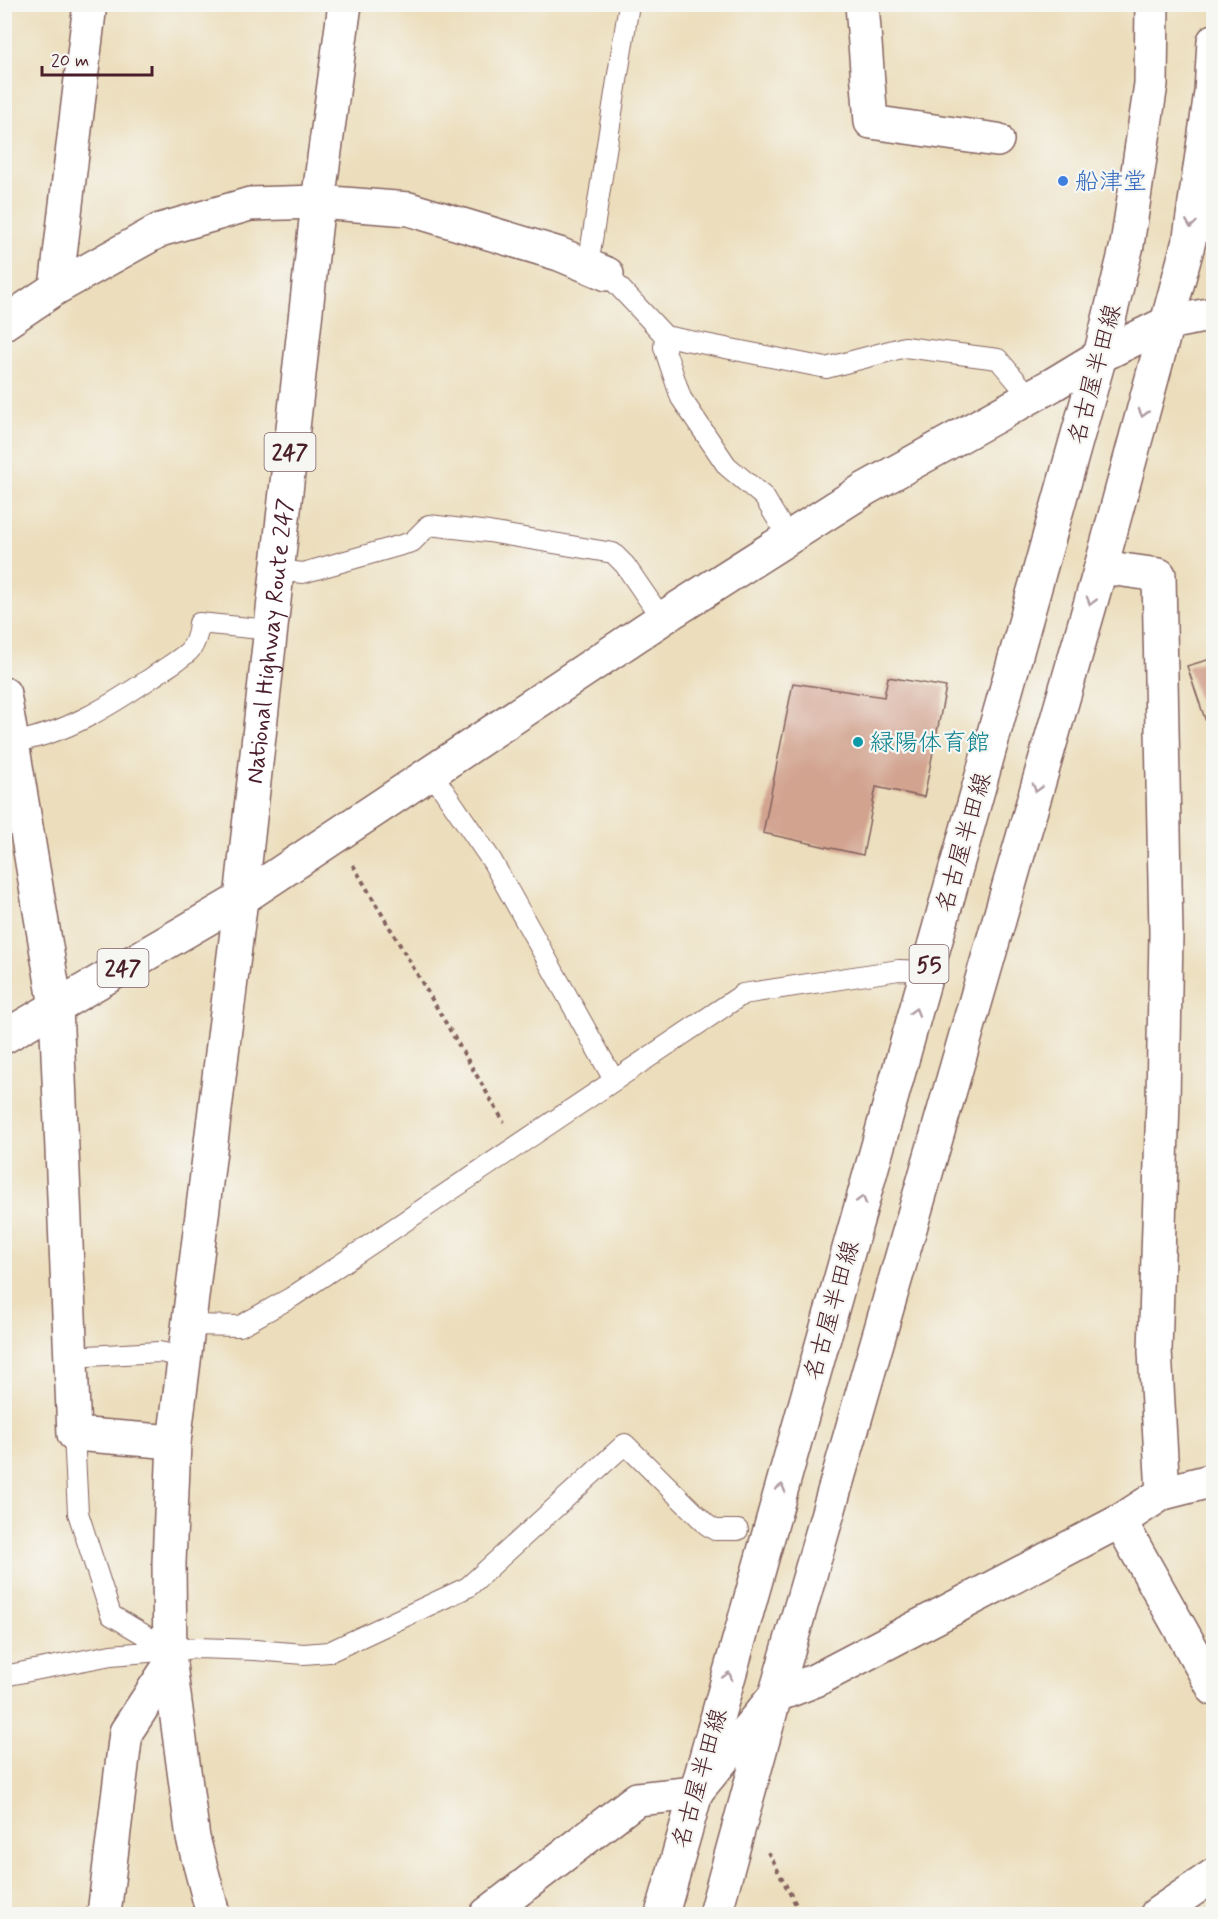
<svg xmlns="http://www.w3.org/2000/svg" width="1218" height="1919" font-family="Mynerve,'Klee One',sans-serif">
<style>
.building{fill:#d2a38f}
.lines{fill:none;stroke-linecap:round;stroke-linejoin:round}
.lane-casing{stroke:#83625e;stroke-width:22}
.street-casing{stroke:#83625e;stroke-width:36}
.secondary-casing{stroke:#83625e;stroke-width:36}
.primary-casing{stroke:#83625e;stroke-width:36}
.highway-casing{stroke:#83625e;stroke-width:36}
.path{stroke:#83625e;stroke-width:4;stroke-dasharray:4.5 4.5;stroke-linecap:butt}
.lane{stroke:#fff;stroke-width:20}
.street{stroke:#fff;stroke-width:33}
.secondary{stroke:#fff;stroke-width:33}
.primary{stroke:#fff;stroke-width:33}
.highway{stroke:#fff;stroke-width:33}
.oneway{stroke:#ae9aa0}
.shop-dot{fill:#3f7fe0;stroke:#f6f6f2;stroke-width:2}
.culture-dot{fill:#0f9aa8;stroke:#f6f6f2;stroke-width:2}
.labels{text-anchor:middle;stroke-width:4.5;stroke-linejoin:round;paint-order:stroke}
.shield{fill:#f6f6f2;stroke:#7e6067;stroke-width:1.5}
.shield-label{font-size:22px;font-weight:bold;fill:#4a1f2b}
.shop-label{font-size:24px;fill:#366cbe;stroke:#f6f6f2;text-anchor:start}
.street-label{font-size:24px;fill:#4a1f2b;stroke:#f6f6f2}
.culture-label{font-size:24px;fill:#0d838f;stroke:#f6f6f2;text-anchor:start}
</style>
<rect width="100%" height="100%" fill="#f6f6f2"/>
<filter id="ink" filterUnits="userSpaceOnUse"><feTurbulence type="fractalNoise" baseFrequency=".0167" numOctaves="2"/><feDisplacementMap in="SourceGraphic" scale="12" xChannelSelector="R" yChannelSelector="G"/><feConvolveMatrix kernelMatrix="1 2 1 2 8 2 1 2 1" color-interpolation-filters="sRGB"/></filter>
<filter id="wash" filterUnits="userSpaceOnUse"><feTurbulence type="fractalNoise" baseFrequency=".008" numOctaves="4" result="noise"/><feDisplacementMap in="SourceGraphic" scale="24" xChannelSelector="R" yChannelSelector="G"/><feGaussianBlur stdDeviation="1.35" result="paint"/><feColorMatrix in="noise" values="0 0 0 0 0 0 0 0 0 0 0 0 0 0 0 0 0 1.4 0 .05"/><feComposite in="paint" operator="in"/></filter>
<g filter="url(#wash)">
<rect width="100%" height="100%" fill="#ecdebc"/>
<g id="blocks">
<!-- building -->
<path class="building" d="M 1214,658 L 1214,720 L 1206,722 L 1187,666 Z
M 888,677 L 946,687 L 924,797 L 876,787 L 863,855 L 763,833 L 793,683 L 884,697 Z"/>
</g>
</g>
<g filter="url(#ink)">
<use href="#blocks" fill-opacity="0" stroke="#83625e" stroke-width="1.5"/>
<g class="lines">
<!-- lane casing -->
<g class="lane-casing">
<path id="lane" d="M 584,264 L 590,253 L 629,4
M 607,274 L 665,336 L 826,368 L 905,347 L 998,359 L 1030,397
M 665,336 L 664,347 L 681,398 L 727,466 L 764,497 L 788,537
M 277,570 L 303,573 L 412,542 L 429,525 L 489,532 L 613,553 L 625,565 L 662,619
M 14,742 C 66,734 111,705 154,676 C 165,668 178,661 188,652 C 196,645 198,633 199,623 L 270,630
M 431,772 L 492,861 L 614,1080
M 189,1325 L 240,1326 L 292,1297 L 743,994 L 899,970 L 927,971
M 70,1357 L 159,1352 L 185,1357
M 74,1434 L 78,1513 L 111,1615 L 170,1650
M 4,1676 L 111,1655 L 198,1648 L 255,1650 L 304,1654 L 329,1652 L 468,1587 L 625,1444 L 707,1525 L 715,1530 L 738,1530"/>
</g>
<!-- street casing -->
<g class="street-casing">
<path id="street" d="M 862,4 L 871,122 L 997,140
M 56,288 L 90,4
M 4,323 L 56,288 L 160,230 L 250,204 L 318,202 L 409,209 L 559,254 L 607,274
M 1101,567 L 1159,575 L 1166,933 L 1163,1100 L 1155,1351 L 1163,1493
M 4,694 L 56,1007 L 74,1434 L 174,1442
M 1120,1521 L 1214,1689
M 104,1914 L 126,1732 L 170,1665
M 487,1914 L 637,1799 L 695,1793 L 775,1696 L 816,1680 L 1120,1521 L 1163,1493 L 1214,1480
M 1157,1914 L 1214,1875"/>
</g>
<!-- secondary casing -->
<g class="secondary-casing">
<path id="secondary" d="M 213,1914 L 193,1838 L 170,1665 L 169,1563 L 174,1442 L 241,899 L 669,614 L 865,489 L 1052,385 L 1100,356 L 1167,323 L 1214,314"/>
</g>
<!-- primary casing -->
<g class="primary-casing">
<path id="primary" d="M 662,1914 L 1100,356 L 1127,245 L 1151,84 L 1152,4
M 715,1914 L 775,1696 L 1101,567 L 1167,323 L 1190,237 L 1211,92 L 1214,41"/>
</g>
<!-- highway casing -->
<g class="highway-casing">
<g id="highway">
<path id="s1" d="M 4,1037 L 241,899 L 318,202 L 345,4"/>
</g>
</g>
<!-- path -->
<path class="path" d="M 353,865 L 504,1122
M 768,1852 L 801,1914"/>
<!-- lane -->
<use href="#lane" class="lane"/>
<!-- street -->
<use href="#street" class="street"/>
<!-- secondary -->
<use href="#secondary" class="secondary"/>
<!-- primary -->
<use href="#primary" class="primary"/>
<!-- highway -->
<use href="#highway" class="highway"/>
</g>
<!-- one-way arrows -->
<defs><path id="oneway-chevron" d="M-2-3.5L2.5 0L-2 3.5" fill="none" stroke-width="1.6" stroke-linecap="round" stroke-linejoin="round" transform="scale(1.5)"/></defs>
<g class="oneway">
<use href="#oneway-chevron" transform="translate(1191 224) rotate(98)"/>
<use href="#oneway-chevron" transform="translate(1143 413) rotate(105)"/>
<use href="#oneway-chevron" transform="translate(1091 601) rotate(106)"/>
<use href="#oneway-chevron" transform="translate(1037 788) rotate(106)"/>
<use href="#oneway-chevron" transform="translate(915 1012) rotate(-74)"/>
<use href="#oneway-chevron" transform="translate(862 1200) rotate(-74)"/>
<use href="#oneway-chevron" transform="translate(781 1488) rotate(-74)"/>
<use href="#oneway-chevron" transform="translate(728 1676) rotate(-74)"/>
</g>
</g>
<!-- markers -->
<circle class="shop-dot" cx="1063" cy="181" r="6"/>
<circle class="culture-dot" cx="858" cy="742" r="6"/>
<g class="labels">
<!-- shield labels -->
<g class="shield">
<rect x="264.5" y="433" width="51" height="38" rx="4.5"/>
<rect x="909.5" y="945" width="39" height="38" rx="4.5"/>
<rect x="97.5" y="949" width="51" height="38" rx="4.5"/>
</g>
<g class="shield-label">
<text x="290" y="460">247</text>
<text x="929" y="972">55</text>
<text x="123" y="976">247</text>
</g>
<!-- shop labels -->
<g class="shop-label">
<text x="1075" y="189">船津堂</text>
</g>
<!-- street labels -->
<g class="street-label">
<text transform="translate(1094 374) rotate(-75)" y="8">名古屋半田線</text>
<text dy="8" stroke="none"><textPath href="#s1" startOffset="534">National Highway Route 247</textPath></text>
<text transform="translate(963 842) rotate(-74)" y="8">名古屋半田線</text>
<text transform="translate(831 1310) rotate(-74)" y="8">名古屋半田線</text>
<text transform="translate(699 1778) rotate(-74)" y="8">名古屋半田線</text>
</g>
<!-- culture labels -->
<g class="culture-label">
<text x="870" y="750">緑陽体育館</text>
</g>
</g>
<!-- margin -->
<rect width="1218" height="1919" fill="none" stroke="#f6f6f2" stroke-width="24"/>
<!-- scale -->
<path d="M42 66v9h110v-9" fill="none" stroke="#4a1f2b" stroke-width="3"/>
<text x="51" y="66" font-size="18" fill="#4a1f2b" stroke="#f6f6f2" stroke-width="4.5" paint-order="stroke">20 m</text>
</svg>
